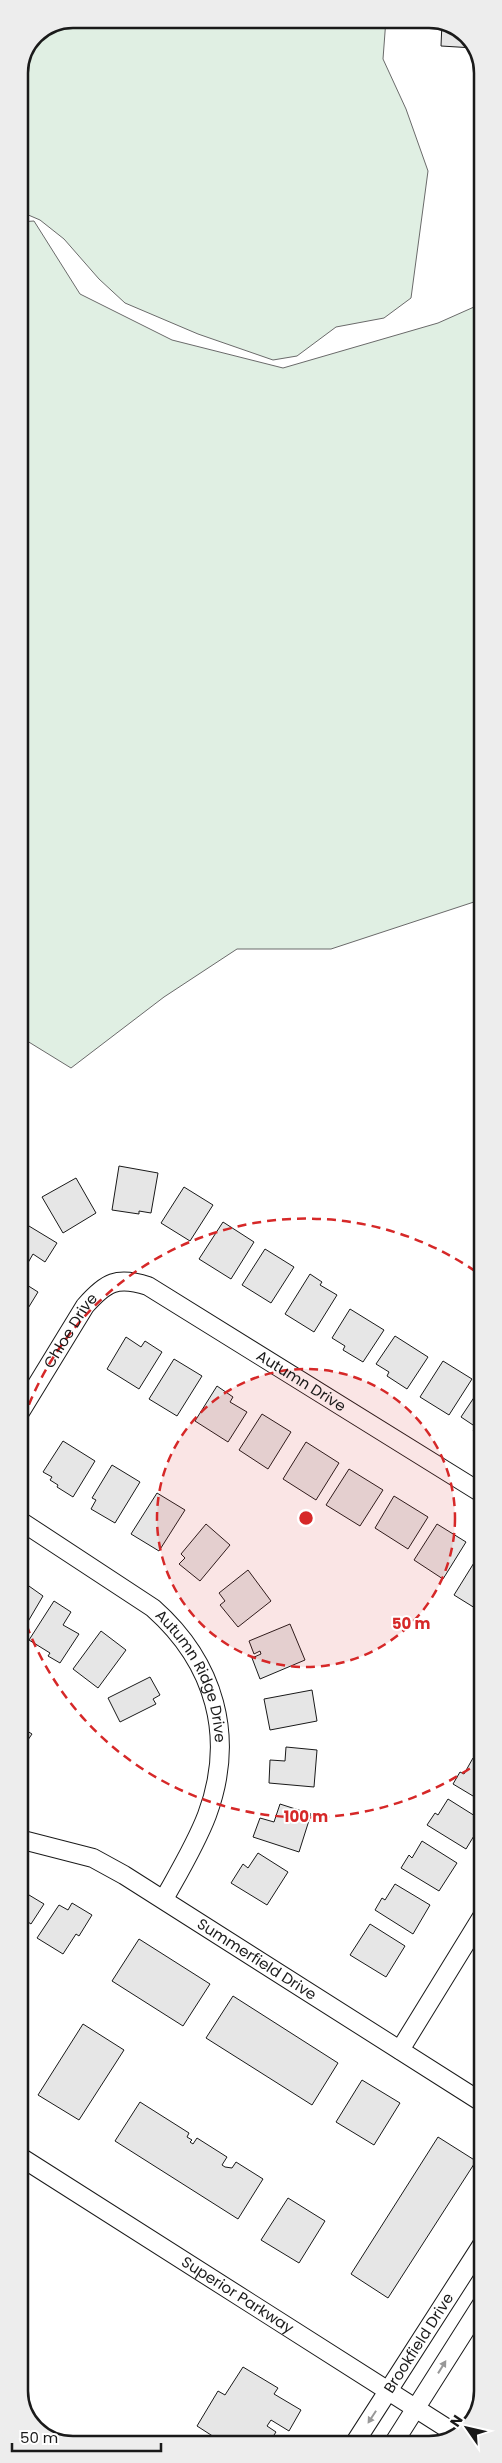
<svg xmlns="http://www.w3.org/2000/svg" width="502" height="2463" font-family="Poppins,sans-serif">
<style>
.green{fill:#e0efe3;stroke:#6a6a6a}
.building{fill:#e6e6e6;stroke:#1a1a1a}
.lines{fill:none;stroke-linecap:round;stroke-linejoin:round}
.minor-casing{stroke:#1a1a1a;stroke-width:20}
.minor{stroke:#fff;stroke-width:18}
.oneway{fill:#989898}
.ring{fill:none;stroke:#d62828;stroke-width:2.5;stroke-dasharray:9 6}
.labels{text-anchor:middle;stroke-width:4;stroke-linejoin:round;paint-order:stroke}
.street-label{font-size:15px;fill:#1a1a1a;stroke:#fff}
.rim{fill:none;stroke:#1a1a1a;stroke-width:2.5}
.centre{fill:#d62828;stroke:#fff;stroke-width:2.5}
.ring-label{font-size:15px;text-anchor:middle;font-weight:bold;fill:#d62828;stroke:#fff;stroke-width:4;stroke-linejoin:round;paint-order:stroke}
</style>
<rect width="100%" height="100%" fill="#fff"/>
<!-- green -->
<path class="green" d="M 72,19 L 386,19 L 383,59 L 406,109 L 428,171 L 411,298 L 384,318 L 336,327 L 297,356 L 273,360 L 198,334 L 125,303 L 99,279 L 64,239 L 40,220 L 19,211 L 19,72 L 35,34 Z
M 34,221 L 80,294 L 172,340 L 283,368 L 438,323 L 483,303 L 483,899 L 331,949 L 237,949 L 164,997 L 71,1068 L 19,1036 L 19,222 Z"/>
<!-- building -->
<path class="building" d="M 442,22 L 467,34 L 474,48 L 441,46 Z
M 119,1166 L 158,1173 L 151,1213 L 139,1211 L 139,1214 L 112,1210 Z
M 76,1178 L 96,1213 L 63,1233 L 42,1197 Z
M 184,1187 L 213,1205 L 190,1241 L 161,1223 Z
M 19,1220 L 57,1243 L 45,1262 L 33,1254 L 25,1268 L 19,1265 Z
M 223,1222 L 254,1242 L 231,1279 L 199,1259 Z
M 265,1249 L 294,1267 L 271,1303 L 242,1285 Z
M 310,1274 L 322,1282 L 320,1285 L 337,1295 L 314,1332 L 285,1314 Z
M 19,1280 L 38,1292 L 19,1323 Z
M 350,1309 L 384,1330 L 363,1362 L 343,1350 L 345,1346 L 332,1338 Z
M 395,1336 L 428,1357 L 407,1389 L 387,1376 L 389,1372 L 376,1364 Z
M 126,1337 L 141,1347 L 145,1341 L 162,1352 L 139,1389 L 107,1369 Z
M 174,1359 L 202,1376 L 177,1416 L 149,1399 Z
M 443,1361 L 472,1379 L 449,1415 L 420,1397 Z
M 483,1384 L 483,1437 L 473,1431 L 476,1427 L 461,1417 Z
M 217,1386 L 233,1397 L 230,1402 L 247,1412 L 228,1442 L 195,1421 Z
M 262,1414 L 291,1432 L 268,1469 L 239,1450 Z
M 63,1441 L 95,1461 L 73,1497 L 57,1487 L 58,1485 L 50,1480 L 52,1477 L 43,1472 Z
M 306,1442 L 339,1463 L 316,1500 L 283,1479 Z
M 112,1465 L 140,1482 L 115,1523 L 91,1509 L 96,1500 L 92,1498 Z
M 349,1469 L 383,1490 L 360,1526 L 326,1505 Z
M 157,1493 L 185,1510 L 159,1551 L 131,1534 Z
M 394,1496 L 428,1517 L 408,1549 L 375,1528 Z
M 206,1524 L 230,1545 L 200,1581 L 179,1564 L 185,1558 L 181,1554 Z
M 437,1524 L 466,1542 L 443,1579 L 414,1560 Z
M 477,1558 L 483,1562 L 483,1613 L 454,1595 Z
M 248,1570 L 271,1601 L 238,1627 L 220,1605 L 225,1601 L 219,1593 Z
M 19,1579 L 43,1596 L 23,1630 L 19,1628 Z
M 54,1601 L 71,1612 L 63,1625 L 79,1634 L 60,1663 L 48,1656 L 50,1653 L 29,1640 Z
M 290,1624 L 305,1660 L 260,1679 L 252,1658 L 261,1654 L 260,1651 L 254,1654 L 249,1641 Z
M 101,1631 L 126,1650 L 98,1688 L 73,1669 Z
M 150,1677 L 160,1695 L 153,1699 L 156,1704 L 120,1722 L 108,1698 Z
M 312,1690 L 317,1721 L 270,1730 L 264,1699 Z
M 482,1723 L 483,1723 L 483,1740 L 475,1735 Z
M 19,1726 L 32,1734 L 19,1753 Z
M 286,1747 L 317,1750 L 314,1787 L 269,1783 L 270,1760 L 285,1761 Z
M 473,1758 L 483,1764 L 483,1802 L 453,1784 L 460,1772 L 464,1774 Z
M 448,1799 L 483,1821 L 466,1849 L 427,1825 L 435,1813 L 438,1815 Z
M 280,1804 L 311,1814 L 299,1852 L 253,1837 L 260,1818 L 274,1822 Z
M 422,1841 L 457,1863 L 439,1891 L 401,1868 L 409,1855 L 412,1858 Z
M 258,1853 L 288,1872 L 267,1905 L 231,1883 L 243,1864 L 248,1868 Z
M 395,1884 L 430,1905 L 413,1934 L 375,1910 L 382,1898 L 385,1900 Z
M 24,1892 L 44,1904 L 31,1924 L 28,1922 L 19,1936 L 19,1898 Z
M 72,1903 L 92,1915 L 79,1936 L 76,1934 L 63,1954 L 37,1938 L 59,1905 L 68,1910 Z
M 370,1924 L 405,1946 L 386,1977 L 350,1955 Z
M 139,1939 L 210,1984 L 183,2026 L 112,1981 Z
M 233,1996 L 338,2063 L 312,2105 L 206,2038 Z
M 83,2024 L 124,2050 L 79,2120 L 38,2095 Z
M 362,2080 L 400,2103 L 374,2145 L 336,2122 Z
M 140,2102 L 189,2133 L 187,2137 L 192,2140 L 190,2142 L 193,2144 L 197,2138 L 227,2157 L 222,2165 L 225,2167 L 232,2168 L 236,2162 L 263,2179 L 238,2219 L 115,2141 Z
M 438,2137 L 476,2161 L 388,2298 L 351,2274 Z
M 288,2198 L 325,2221 L 299,2263 L 261,2240 Z
M 243,2367 L 278,2388 L 274,2394 L 301,2410 L 289,2431 L 271,2420 L 267,2426 L 276,2432 L 272,2438 L 281,2444 L 225,2444 L 197,2426 L 218,2391 L 225,2395 Z"/>
<g class="lines">
<!-- minor casing -->
<g class="minor-casing">
<g id="minor">
<path id="s1" d="M 19,1414 L 85,1306 C 106,1282 117,1276 148,1286 L 483,1494"/>
<path id="s2" d="M 19,1520 L 153,1608 C 215,1663 236,1737 207,1815 C 196,1844 179,1872 164,1899"/>
<path id="s3" d="M 19,1839 L 93,1858 L 124,1875 L 483,2103"/>
<path d="M 400,2050 L 483,1915"/>
<path id="s4" d="M 19,2156 L 456,2434"/>
<path id="s5" d="M 354,2444 L 483,2243"/>
<path d="M 393,2444 L 483,2302"/>
</g>
</g>
<!-- minor -->
<use href="#minor" class="minor"/>
</g>
<!-- one-way arrows -->
<defs><path id="oneway-solid" d="M-6-.8H1V-3.2L6.5 0L1 3.2V.8H-6Z" transform="scale(1.25)"/></defs>
<g class="oneway">
<use href="#oneway-solid" transform="translate(442 2367) rotate(-58)"/>
<use href="#oneway-solid" transform="translate(372 2417) rotate(123)"/>
</g>
<!-- distance rings -->
<circle cx="306" cy="1518" r="149" fill="#d62828" fill-opacity=".12"/>
<g class="ring">
<circle cx="306" cy="1518" r="149"/>
<path d="M482 1760A299 299 0 0 1 19 1603M19 1433A299 299 0 0 1 482 1276"/>
</g>
<g class="labels">
<!-- street labels -->
<g class="street-label">
<text dy="5" stroke="none"><textPath href="#s1" startOffset="98">Chloe Drive</textPath></text>
<text dy="5" stroke="none"><textPath href="#s1" startOffset="379">Autumn Drive</textPath></text>
<text dy="5" stroke="none"><textPath href="#s2" startOffset="241">Autumn Ridge Drive</textPath></text>
<text dy="5" stroke="none"><textPath href="#s3" startOffset="269">Summerfield Drive</textPath></text>
<text dy="5" stroke="none"><textPath href="#s4" startOffset="259">Superior Parkway</textPath></text>
<text dy="5" stroke="none"><textPath href="#s5" startOffset="120">Brookfield Drive</textPath></text>
</g>
</g>
<!-- crop -->
<path d="M0 0H502V2463H0ZM73 28H429A45 45 0 0 1 474 73V2391A45 45 0 0 1 429 2436H73A45 45 0 0 1 28 2391V73A45 45 0 0 1 73 28Z" fill="#ededed" fill-rule="evenodd"/>
<path class="rim" d="M73 28H429A45 45 0 0 1 474 73V2391A45 45 0 0 1 429 2436H73A45 45 0 0 1 28 2391V73A45 45 0 0 1 73 28Z"/>
<circle cx="306" cy="1518" r="8" class="centre"/>
<g class="ring-label">
<text x="411" y="1629">50 m</text>
<text x="306" y="1822">100 m</text>
</g>
<!-- north arrow -->
<g transform="translate(467 2428) rotate(304)" stroke="#ffffff" stroke-width="4" paint-order="stroke">
<path d="M0-4L9 19L0 12L-9 19Z" fill="#1a1a1a"/>
<text y="-8" font-size="14" font-weight="bold" text-anchor="middle" fill="#1a1a1a">N</text>
</g>
<!-- scale -->
<path d="M12 2443v8h149v-8" fill="none" stroke="#1a1a1a" stroke-width="2.5"/>
<text x="20" y="2443" font-size="15" fill="#1a1a1a" stroke="#ffffff" stroke-width="4" paint-order="stroke">50 m</text>
</svg>
